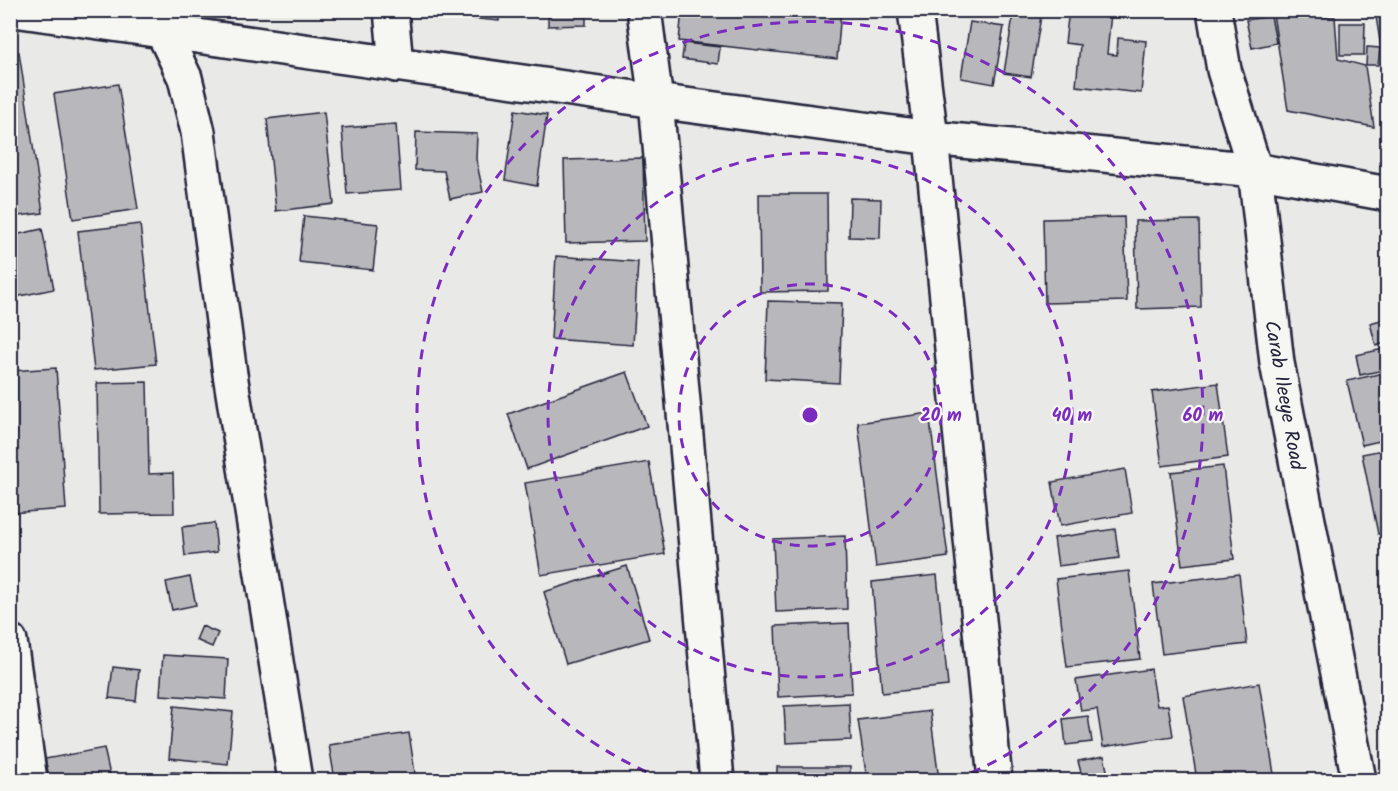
<svg xmlns="http://www.w3.org/2000/svg" width="1398" height="791" font-family="Kalam,sans-serif">
<style>
.building{fill:#b8b8bc;stroke:#22223b;stroke-width:1.5}
.lines{fill:none;stroke-linecap:round;stroke-linejoin:round}
.minor-casing{stroke:#22223b;stroke-width:38}
.minor{stroke:#f6f6f2;stroke-width:33}
.ring{fill:none;stroke:#7b2cbf;stroke-width:3;stroke-dasharray:10 8}
.labels{text-anchor:middle;stroke-width:4.5;stroke-linejoin:round;paint-order:stroke}
.street-label{font-size:20px;fill:#22223b;stroke:#f6f6f2}
.centre{fill:#7b2cbf;stroke:#f6f6f2;stroke-width:3}
.ring-label{font-size:18px;text-anchor:middle;font-weight:bold;fill:#7b2cbf;stroke:#f6f6f2;stroke-width:4.5;stroke-linejoin:round;paint-order:stroke}
</style>
<rect width="100%" height="100%" fill="#e9e9e7"/>
<filter id="ink" filterUnits="userSpaceOnUse"><feTurbulence type="fractalNoise" baseFrequency=".0167" numOctaves="2"/><feDisplacementMap in="SourceGraphic" scale="12" xChannelSelector="R" yChannelSelector="G"/><feConvolveMatrix kernelMatrix="1 2 1 2 8 2 1 2 1" color-interpolation-filters="sRGB"/></filter>
<g filter="url(#ink)">
<!-- building -->
<path class="building" d="M 437,10 L 500,10 L 499,21 L 437,15 Z
M 548,10 L 586,10 L 586,25 L 548,26 Z
M 682,10 L 841,10 L 837,59 L 679,41 Z
M 1014,10 L 1042,10 L 1031,77 L 1004,73 Z
M 1069,10 L 1091,10 L 1111,13 L 1107,54 L 1117,55 L 1118,38 L 1146,41 L 1141,93 L 1076,86 L 1080,45 L 1065,43 Z
M 1273,10 L 1339,10 L 1339,14 L 1274,12 Z
M 1375,10 L 1388,10 L 1388,92 Z
M 1273,14 L 1335,17 L 1338,59 L 1365,66 L 1374,127 L 1288,110 Z
M 1271,16 L 1276,43 L 1252,48 L 1246,20 Z
M 970,22 L 1004,27 L 994,84 L 961,78 Z
M 1340,23 L 1365,23 L 1364,55 L 1340,55 Z
M 684,43 L 720,47 L 718,64 L 682,59 Z
M 1367,47 L 1380,48 L 1378,65 L 1366,65 Z
M 19,52 L 43,213 L 10,217 L 10,53 Z
M 118,84 L 138,209 L 73,219 L 54,94 Z
M 515,110 L 547,115 L 537,186 L 505,180 Z
M 324,112 L 334,204 L 276,211 L 267,119 Z
M 396,124 L 401,190 L 347,194 L 342,128 Z
M 416,132 L 477,134 L 476,159 L 483,192 L 450,199 L 444,171 L 415,170 Z
M 643,158 L 645,241 L 566,243 L 564,160 Z
M 759,194 L 827,194 L 828,291 L 760,292 Z
M 850,198 L 881,199 L 880,238 L 849,237 Z
M 304,216 L 378,224 L 373,270 L 299,262 Z
M 1124,217 L 1127,301 L 1045,303 L 1043,219 Z
M 1199,220 L 1201,307 L 1137,309 L 1135,221 Z
M 140,224 L 156,364 L 94,370 L 78,231 Z
M 42,229 L 54,289 L 10,298 L 10,236 Z
M 556,256 L 638,262 L 633,345 L 551,339 Z
M 768,301 L 842,303 L 839,383 L 765,379 Z
M 1388,318 L 1388,342 L 1376,346 L 1370,323 Z
M 1388,348 L 1388,369 L 1360,375 L 1356,355 Z
M 56,368 L 66,509 L 10,513 L 10,371 Z
M 627,372 L 647,426 L 527,469 L 508,414 Z
M 1388,372 L 1388,439 L 1362,445 L 1347,381 Z
M 147,382 L 149,474 L 173,473 L 174,513 L 99,514 L 97,383 Z
M 1218,383 L 1228,457 L 1162,466 L 1152,392 Z
M 929,413 L 948,557 L 876,567 L 858,423 Z
M 1388,449 L 1388,533 L 1378,534 L 1362,454 Z
M 649,462 L 665,554 L 541,575 L 525,483 Z
M 1223,466 L 1234,559 L 1182,565 L 1171,472 Z
M 1125,469 L 1132,513 L 1060,526 L 1052,482 Z
M 214,523 L 217,552 L 185,556 L 182,527 Z
M 1115,529 L 1119,558 L 1058,566 L 1054,538 Z
M 845,536 L 847,609 L 776,612 L 773,539 Z
M 627,566 L 649,639 L 566,664 L 544,592 Z
M 1129,571 L 1140,659 L 1067,667 L 1056,579 Z
M 1239,574 L 1247,644 L 1162,654 L 1153,584 Z
M 937,575 L 948,686 L 882,693 L 872,582 Z
M 190,577 L 196,605 L 172,610 L 166,582 Z
M 849,623 L 852,693 L 778,697 L 775,626 Z
M 202,626 L 218,633 L 212,647 L 196,640 Z
M 163,655 L 228,659 L 226,699 L 160,695 Z
M 113,667 L 139,670 L 136,701 L 109,698 Z
M 1151,669 L 1157,706 L 1168,705 L 1173,736 L 1103,747 L 1097,709 L 1081,711 L 1076,680 Z
M 1259,683 L 1275,780 L 1197,780 L 1183,696 Z
M 849,703 L 851,740 L 786,743 L 784,706 Z
M 174,706 L 233,712 L 228,764 L 169,758 Z
M 930,711 L 939,780 L 867,780 L 858,720 Z
M 1088,716 L 1092,742 L 1066,745 L 1063,719 Z
M 409,733 L 416,780 L 335,780 L 329,745 Z
M 104,748 L 111,780 L 50,780 L 45,759 Z
M 1104,756 L 1109,780 L 1083,780 L 1078,761 Z
M 777,767 L 850,767 L 850,780 L 777,780 Z
M 169,772 L 238,774 L 237,780 L 169,780 Z"/>
<g class="lines">
<!-- minor casing -->
<g class="minor-casing">
<path id="minor" d="M 14,10 L 656,101 L 931,138 L 1255,170 L 1388,194
M 391,10 L 396,65
M 644,10 L 656,101 L 717,780
M 915,10 L 931,138 L 995,780
M 1214,10 L 1224,70 L 1255,170 L 1277,363 L 1359,780
M 148,22 L 163,32 L 185,78 L 198,132 L 230,374 L 295,780
M 10,641 L 30,780"/>
</g>
<!-- minor -->
<use href="#minor" class="minor"/>
</g>
</g>
<!-- distance rings -->
<g class="ring">
<circle cx="810" cy="415" r="131"/>
<circle cx="810" cy="415" r="262"/>
<path d="M663 779A393 393 0 1 1 957 779"/>
</g>
<g class="labels">
<!-- street labels -->
<g class="street-label">
<text transform="translate(1285 395) rotate(80)" y="7">Carab Ileeye Road</text>
</g>
</g>
<circle cx="810" cy="415" r="9" class="centre"/>
<g class="ring-label">
<text x="941" y="421">20 m</text>
<text x="1072" y="421">40 m</text>
<text x="1203" y="421">60 m</text>
</g>
<!-- margin -->
<rect width="1398" height="791" fill="none" stroke="#f6f6f2" stroke-width="36"/>
<rect x="18" y="18" width="1362" height="755" fill="none" stroke="#22223b" stroke-width="2" filter="url(#ink)"/>
</svg>
